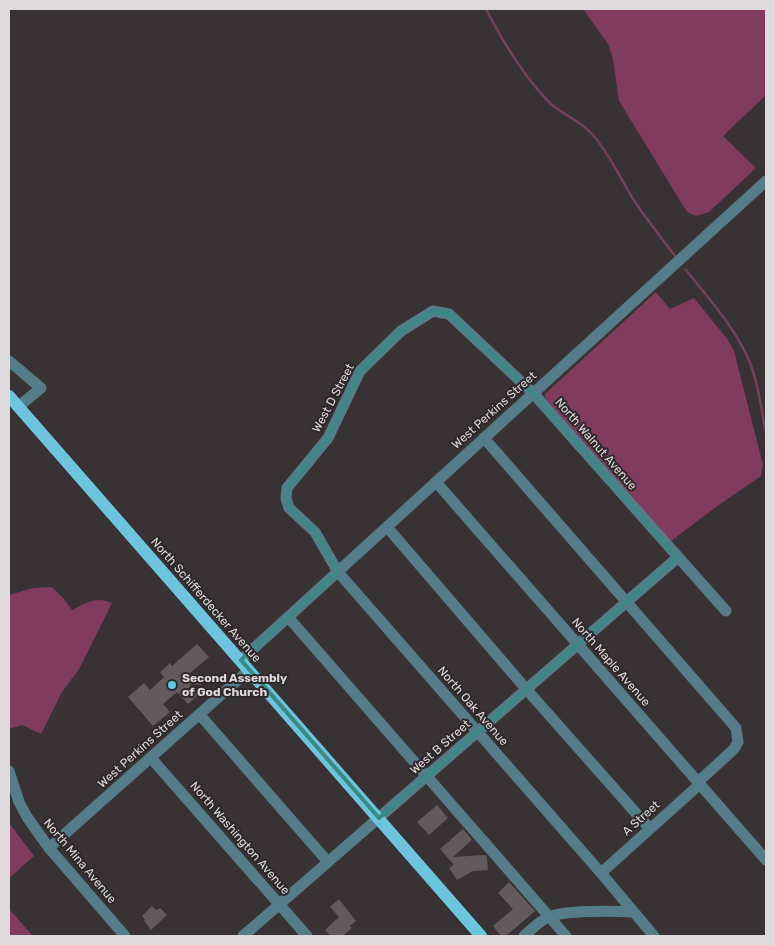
<svg xmlns="http://www.w3.org/2000/svg" width="775" height="945" font-family="Rubik,sans-serif">
<style>
.green{fill:#803b5e}
.lines{fill:none;stroke-linecap:round;stroke-linejoin:round}
.stream{stroke:#71415d;stroke-width:2.5}
.building{fill:#625a5d}
.minor{stroke:#547d89;stroke-width:11}
.major{stroke:#6dc4dd;stroke-width:12}
.marked{fill:none;stroke:#388a84;stroke-width:4;stroke-linejoin:round}
.poi-dot{fill:#5ac8e6;stroke:#2f282b;stroke-width:2}
.labels{text-anchor:middle;stroke-width:4;stroke-linejoin:round;paint-order:stroke}
.street-label{font-size:12px;fill:#ded9db;stroke:#2f282b}
.poi-label{font-size:12px;font-weight:bold;fill:#ded9db;stroke:#2f282b;text-anchor:start}
</style>
<rect width="100%" height="100%" fill="#393235"/>
<!-- green -->
<path class="green" d="M 583,9 L 766,9 L 766,95 L 723,136 L 756,168 L 709,212 L 696,216 L 687,212 L 619,101 L 613,59 L 608,44 Z
M 656,292 L 670,309 L 694,298 L 728,340 L 734,351 L 763,465 L 761,476 L 716,507 L 671,541 L 545,398 L 545,394 Z
M 52,587 L 64,599 L 72,610 C 88,603 95,596 112,603 L 79,669 L 62,692 L 41,734 L 22,725 L 9,729 L 9,595 L 33,588 Z
M 9,823 L 34,856 L 9,878 Z
M 9,909 L 33,936 L 9,936 Z"/>
<g class="lines">
<!-- stream -->
<path class="stream" d="M 486,9 C 503,42 523,76 550,103 C 563,115 581,121 592,134 C 610,154 621,180 635,202 C 648,221 662,239 676,257
M 686,270 C 708,298 733,325 748,358 C 758,381 761,408 766,433"/>
</g>
<!-- building -->
<path class="building" d="M 197,644 L 209,657 L 189,674 L 202,675 L 201,685 L 189,684 L 198,695 L 188,704 L 177,692 L 163,704 L 170,712 L 153,726 L 128,697 L 144,683 L 150,690 L 164,677 L 160,672 L 170,663 L 172,666 Z
M 437,805 L 448,818 L 429,835 L 417,822 Z
M 463,829 L 472,840 L 453,857 L 485,855 L 487,857 L 488,870 L 473,871 L 457,880 L 449,868 L 454,865 L 440,849 Z
M 509,882 L 535,911 L 506,936 L 501,936 L 493,926 L 513,909 L 498,893 Z
M 339,899 L 356,921 L 350,926 L 352,928 L 343,936 L 331,936 L 325,930 L 339,917 L 330,907 Z
M 152,906 L 156,910 L 160,908 L 167,915 L 151,930 L 144,921 L 145,920 L 142,916 Z"/>
<g class="lines">
<!-- minor -->
<path class="minor" d="M 9,361 L 41,388 L 18,407
M 484,438 L 736,728 L 738,742 L 734,749 L 698,782
M 436,482 L 766,860
M 387,527 L 527,690 L 650,829
M 288,617 L 566,936
M 241,660 L 766,181
M 200,715 L 328,862
M 151,758 L 307,936
M 9,771 L 19,802 L 27,817 L 49,848 L 125,936
M 49,848 L 249,670
M 601,873 L 700,784
M 243,936 L 677,558
M 524,936 C 532,929 539,921 549,917 C 564,910 615,911 632,912
M 654,936 L 601,873 L 338,572 L 315,532 L 289,508 L 286,498 L 287,488 L 328,438 L 360,371 L 401,331 L 433,311 L 449,314 L 533,393 L 726,611"/>
<!-- major -->
<path class="major" d="M 9,396 L 481,936"/>
</g>
<!-- marked area -->
<path class="marked" d="M 433,311 L 449,314 L 533,393 L 677,558 L 379,818 L 241,660 L 338,572 L 315,532 L 289,508 L 287,488 L 328,438 L 360,371 L 401,331 Z"/>
<!-- markers -->
<circle class="poi-dot" cx="172" cy="685" r="5"/>
<g class="labels">
<!-- street labels -->
<g class="street-label">
<text transform="translate(333 398) rotate(-62)" y="4">West D Street</text>
<text transform="translate(494 410) rotate(-42)" y="4">West Perkins Street</text>
<text transform="translate(596 444) rotate(49)" y="4">North Walnut Avenue</text>
<text transform="translate(206 600) rotate(49)" y="4">North Schifferdecker Avenue</text>
<text transform="translate(611 662) rotate(49)" y="4">North Maple Avenue</text>
<text transform="translate(473 706) rotate(49)" y="4">North Oak Avenue</text>
<text transform="translate(440 747) rotate(-41)" y="4">West B Street</text>
<text transform="translate(140 749) rotate(-42)" y="4">West Perkins Street</text>
<text transform="translate(641 818) rotate(-42)" y="4">A Street</text>
<text transform="translate(240 838) rotate(49)" y="4">North Washington Avenue</text>
<text transform="translate(80 861) rotate(50)" y="4">North Mina Avenue</text>
</g>
<!-- poi labels -->
<g class="poi-label">
<text x="182" y="682">Second Assembly<tspan x="182" dy="14">of God Church</tspan></text>
</g>
</g>
<!-- border -->
<rect width="775" height="945" fill="none" stroke="#ded9db" stroke-width="20"/>
</svg>
